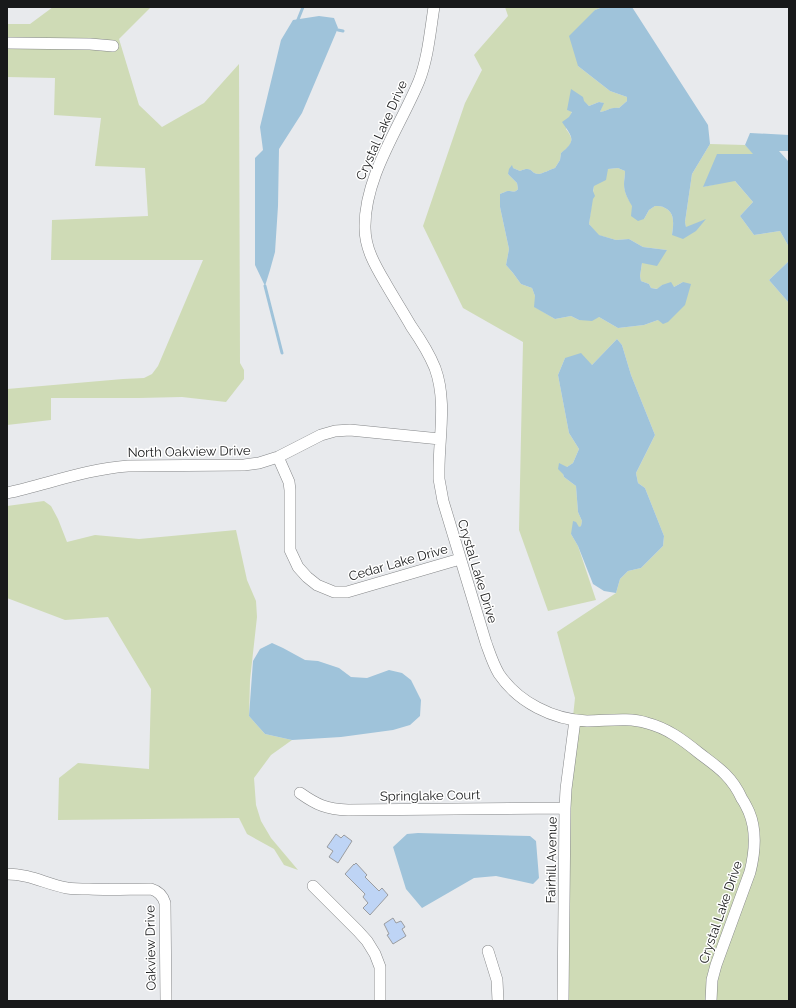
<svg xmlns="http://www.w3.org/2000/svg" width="796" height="1008" font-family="Raleway,sans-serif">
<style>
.green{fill:#cfdbb6}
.water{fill:#9fc3da}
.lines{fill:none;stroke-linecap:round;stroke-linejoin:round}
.stream{stroke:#9fc3da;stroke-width:3}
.building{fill:#bed4f5;stroke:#9b9da0}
.minor-casing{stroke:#858789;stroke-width:12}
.minor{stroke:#fff;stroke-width:11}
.labels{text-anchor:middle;stroke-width:3;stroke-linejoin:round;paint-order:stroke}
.street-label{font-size:13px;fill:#18191a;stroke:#fff}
</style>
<rect width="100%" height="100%" fill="#e8eaed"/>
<!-- green -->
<path class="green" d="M 53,7 L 151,7 L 119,39 L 139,105 L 162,127 L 204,103 L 239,64 L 240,363 L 244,370 L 244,379 L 226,402 L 182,397 L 139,398 L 51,398 L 51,420 L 7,425 L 7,389 L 123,379 L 144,378 L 152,374 L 158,366 L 203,260 L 51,260 L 52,220 L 148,216 L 145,168 L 95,166 L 101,118 L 54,115 L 55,78 L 7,77 L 7,24 L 30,24 Z
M 505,7 L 603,7 L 595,10 L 578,66 L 610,91 L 627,97 L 627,101 L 619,108 C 611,107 608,111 600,112 L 603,103 L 599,102 L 589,106 L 583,101 L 567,110 L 572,111 L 566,129 C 575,140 572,145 561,153 L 560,160 L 555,168 C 552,169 541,174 539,174 C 530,174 533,165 520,171 L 513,168 L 508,174 L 517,183 L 518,189 C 515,193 513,191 508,191 C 506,191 503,193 500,194 L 500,207 L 509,249 L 506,265 L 513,273 L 521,284 L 532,288 L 535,296 L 535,307 L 555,319 L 571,316 L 579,320 L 599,317 L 618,328 L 644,325 L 658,320 L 683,282 L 674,287 L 662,285 L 658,289 L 651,288 L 649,284 L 641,281 L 640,276 L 642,263 L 667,250 L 643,247 L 629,239 L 616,240 L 598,235 L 589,224 L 594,185 L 608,169 L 618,168 L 625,171 C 625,176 624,179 624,184 C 624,198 635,209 644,219 L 649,210 L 655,206 C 658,206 662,206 665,208 C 676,213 673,226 672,235 L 705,220 L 686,228 L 685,222 L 692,174 L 710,144 L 745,145 L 754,154 L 703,187 L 734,180 L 753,202 L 740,216 L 754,235 L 780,231 L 789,247 L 789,261 L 769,280 L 789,303 L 789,1001 L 559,1001 L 561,829 L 575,698 L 557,632 L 616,593 L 620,579 L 628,571 L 641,568 L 663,546 L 664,536 L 645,488 L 638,483 L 636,473 L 655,435 L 631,375 L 622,345 L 617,339 L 592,365 L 565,358 L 558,375 L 569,433 L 579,449 L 573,463 L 567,467 L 563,474 L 564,477 L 576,486 L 578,512 L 582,521 L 581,526 L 571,534 L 578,546 L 596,600 L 548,611 L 519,530 L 523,342 L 463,308 L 423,226 L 465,103 L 482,70 L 474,55 L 508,16 Z
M 44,501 L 51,506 L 58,519 L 67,542 L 95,535 L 139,539 L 236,530 L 247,580 L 256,601 L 257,617 L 250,680 L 249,716 L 265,734 L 292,740 L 271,755 L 254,778 L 256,805 L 261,821 L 271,838 L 298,870 L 284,865 L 274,849 L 247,834 L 239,818 L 58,820 L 59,778 L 78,763 L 149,769 L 151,689 L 108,617 L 65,620 L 7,598 L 7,506 Z"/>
<!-- water -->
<path class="water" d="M 603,7 L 632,7 L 708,125 L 710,144 L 692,174 L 685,222 L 686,227 L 706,219 L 696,231 L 683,239 L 672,235 C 673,226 676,213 665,208 C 662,206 658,206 655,206 L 649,210 L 644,219 L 638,221 L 631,216 L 632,206 C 628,199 624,193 624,184 C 624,180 625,176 625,171 L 618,168 L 608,169 L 606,180 L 594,186 L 593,191 L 595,196 L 593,199 L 589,224 L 599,235 L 616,240 L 629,239 L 643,247 L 667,250 L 657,266 L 642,263 L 640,276 L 641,281 L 649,284 L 651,288 L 657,289 L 662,285 L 671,282 L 674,287 L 683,282 L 691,284 L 685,305 L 668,322 L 663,324 L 658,320 L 644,325 L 618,328 L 599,317 L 592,321 L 579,320 L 571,316 L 555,319 L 534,307 L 535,296 L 532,288 L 521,284 L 513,273 L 506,265 L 509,249 L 500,207 L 500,194 C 503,193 506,191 508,191 C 513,191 515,193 518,189 L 517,183 L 508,174 L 509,169 L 512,165 L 513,168 L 520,171 C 533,165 530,174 539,174 C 541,174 552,169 555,168 L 560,160 L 561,153 C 578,140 571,136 562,122 L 569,117 L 572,112 L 567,110 L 571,89 L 583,97 L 584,101 L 589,106 L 599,102 L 604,103 L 600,112 C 608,111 610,107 619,108 L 627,101 L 627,97 L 610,91 L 578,66 L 569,36 L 595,10 Z
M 319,16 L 334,18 L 338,28 L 302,113 L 279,149 L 278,206 L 275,252 L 270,270 L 265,286 L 255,265 L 255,158 L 263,150 L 260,127 L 281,40 L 293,20 Z
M 750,133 L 789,135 L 789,151 L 779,151 L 789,162 L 789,247 L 780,231 L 754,235 L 740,216 L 753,202 L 735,181 L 703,187 L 717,154 L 753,154 L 745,145 Z
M 789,261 L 789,303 L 769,280 Z
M 617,339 L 622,345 L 631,375 L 655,435 L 636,473 L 638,483 L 645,488 L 664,536 L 663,546 L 641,568 L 628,571 L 620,579 L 616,593 L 604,591 L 593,584 L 578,546 L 571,534 L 573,521 L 576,522 L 579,527 L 581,526 L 582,521 L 578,512 L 576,486 L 564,477 L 563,474 L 558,469 L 559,463 L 567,467 L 573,463 L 579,449 L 569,433 L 558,375 L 565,358 L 581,353 L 592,365 Z
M 272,643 L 283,648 L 305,660 L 318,661 L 339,668 L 351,677 L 367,678 L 389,670 L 402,673 L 411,680 L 421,700 L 420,716 L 410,725 L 393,730 L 341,737 L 292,740 L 265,734 L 249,716 L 253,661 L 260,649 Z
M 418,833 L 530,836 L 536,841 L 539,878 L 533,884 L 496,876 L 474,878 L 422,908 L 406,889 L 393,847 L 407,834 Z"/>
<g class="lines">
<!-- stream -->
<path class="stream" d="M 297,22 L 303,7
M 338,30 L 343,31
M 265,286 L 282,353"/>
</g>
<!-- building -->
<path class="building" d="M 336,834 L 341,838 L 344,835 L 352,841 L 338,863 L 329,857 L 333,851 L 327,847 Z
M 356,863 L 367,875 L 365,877 L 379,891 L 382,888 L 388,895 L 370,915 L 363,908 L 368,903 L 363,897 L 365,894 L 345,874 L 354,864 L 354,865 Z
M 393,918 L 396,923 L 401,921 L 405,927 L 402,929 L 406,936 L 393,944 L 387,935 L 389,934 L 384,924 Z"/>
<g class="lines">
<!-- minor casing -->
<g class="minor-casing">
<path id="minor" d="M 434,7 C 430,32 428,58 419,81 C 400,127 364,177 365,228 C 365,249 376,267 386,284 C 394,298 403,312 411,326 C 420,339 429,353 435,368 C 447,401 439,436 439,470 L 439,479 L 443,501 L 486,643 C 490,654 493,664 499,674 C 518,702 553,720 587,721 C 607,721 628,717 647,723 C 667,728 683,740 699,753 C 708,760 717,766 725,774 C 732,781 738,790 742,799 C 745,803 747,808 749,812 C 757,831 755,852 750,872 L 716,965 L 712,980 L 711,1001
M 7,43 L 90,44 L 113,46
M 278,457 L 289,482 L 290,490 L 290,550 L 298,567 L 307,577 L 317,585 L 334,592 L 347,592 L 460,559
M 7,493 C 48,484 87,469 128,466 L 244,465 L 259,463 L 278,457 L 321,435 L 335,431 L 350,430 L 440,439
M 300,793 C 317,805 326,809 348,810 L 565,808
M 7,874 C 30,874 46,884 67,888 C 74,889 82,889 89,889 C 109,890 130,889 151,889 C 158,891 163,896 165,903 L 166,1001
M 313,886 L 358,931 L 367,941 L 375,954 L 380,967 L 380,1001
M 488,951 L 497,980 L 498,1001
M 563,1001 L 565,808 L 566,789 L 575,720"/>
</g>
<!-- minor -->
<use href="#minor" class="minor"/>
</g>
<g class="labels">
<!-- street labels -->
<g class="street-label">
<text transform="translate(381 130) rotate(-66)" y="5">Crystal Lake Drive</text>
<text transform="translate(189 451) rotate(-1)" y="5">North Oakview Drive</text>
<text transform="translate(398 562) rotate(-16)" y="5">Cedar Lake Drive</text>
<text transform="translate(478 571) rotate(73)" y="5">Crystal Lake Drive</text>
<text transform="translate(430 795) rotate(-1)" y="5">Springlake Court</text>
<text transform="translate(551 860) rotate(-89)" y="5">Fairhill Avenue</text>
<text transform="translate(720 912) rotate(-71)" y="5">Crystal Lake Drive</text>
<text transform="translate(150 948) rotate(-91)" y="5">Oakview Drive</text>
</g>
</g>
<!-- border -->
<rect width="796" height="1008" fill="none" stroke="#18191a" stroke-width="16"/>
</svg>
